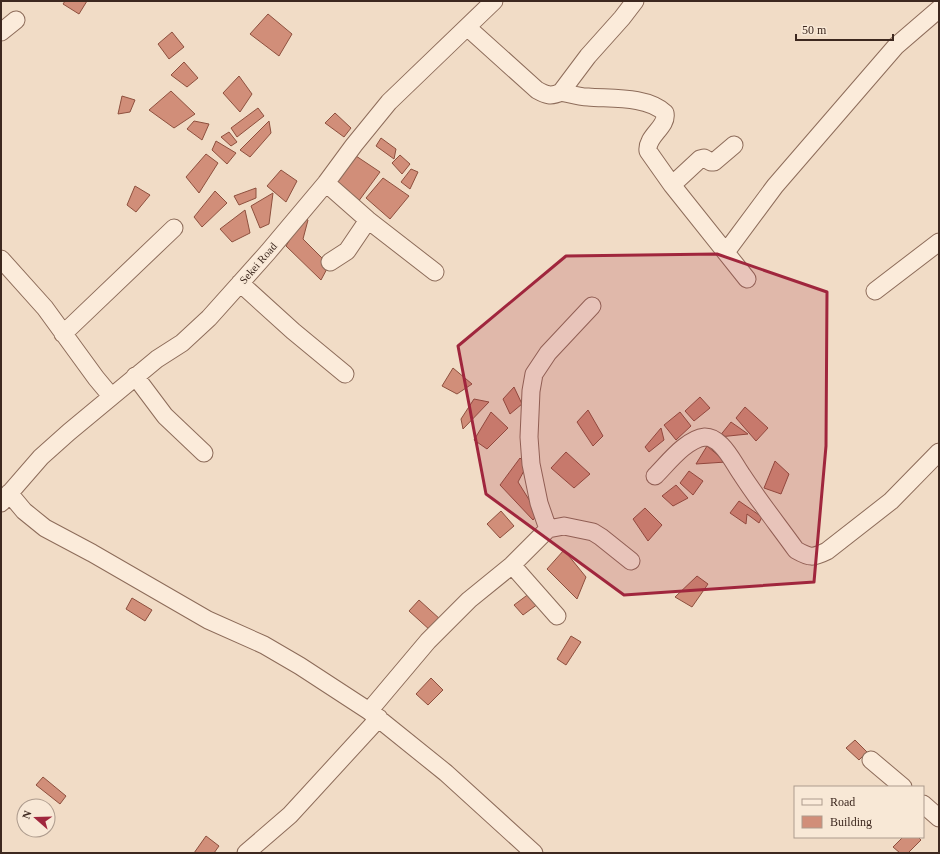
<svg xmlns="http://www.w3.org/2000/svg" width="940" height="854" font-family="Georgia,serif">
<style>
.building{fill:#d18e79;stroke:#8e503e}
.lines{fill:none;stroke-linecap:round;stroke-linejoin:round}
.minor-casing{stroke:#8d6c5a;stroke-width:19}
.minor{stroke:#fbebda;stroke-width:17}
.marked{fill:#a0263d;fill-opacity:0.2;stroke:#a0263d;stroke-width:3;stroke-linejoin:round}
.labels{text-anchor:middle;stroke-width:3;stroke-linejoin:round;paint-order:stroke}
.street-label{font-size:11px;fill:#3d281f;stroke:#f8e8d6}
</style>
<rect width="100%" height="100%" fill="#f1dcc6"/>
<!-- building -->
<path class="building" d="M 65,1 L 87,1 L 79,14 L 63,4 Z
M 268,14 L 292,34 L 279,56 L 250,34 Z
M 172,32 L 184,47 L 169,59 L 158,44 Z
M 184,62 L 198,78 L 187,87 L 171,75 Z
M 239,76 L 252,94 L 240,112 L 223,93 Z
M 171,91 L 195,114 L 174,128 L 149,110 Z
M 122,96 L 135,100 L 130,112 L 118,114 Z
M 258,108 L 264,116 L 237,137 L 231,128 Z
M 335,113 L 351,128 L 344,137 L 325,123 Z
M 194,121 L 209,124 L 202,140 L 187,129 Z
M 269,121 L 271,133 L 250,157 L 240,150 Z
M 229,132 L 237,142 L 231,146 L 221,137 Z
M 381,138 L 396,149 L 394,159 L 376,146 Z
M 216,141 L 236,153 L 227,164 L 212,150 Z
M 206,154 L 218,163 L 199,193 L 186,177 Z
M 353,154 L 380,172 L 358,202 L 334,182 Z
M 400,155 L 410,164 L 402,174 L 392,163 Z
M 411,169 L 418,172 L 410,189 L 401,182 Z
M 281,170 L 297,181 L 286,202 L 267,186 Z
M 383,178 L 409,196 L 390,219 L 366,198 Z
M 135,186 L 150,195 L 136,212 L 127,205 Z
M 256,188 L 256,198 L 239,205 L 234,196 Z
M 215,191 L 227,203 L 202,227 L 194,217 Z
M 273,193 L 269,224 L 260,228 L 251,206 Z
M 245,210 L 250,233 L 232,242 L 220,229 Z
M 304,216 L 308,220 L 303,239 L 329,265 L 321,280 L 286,246 Z
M 453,368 L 472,384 L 457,394 L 442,386 Z
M 514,387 L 522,404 L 510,414 L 503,399 Z
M 700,397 L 710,408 L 694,421 L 685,411 Z
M 474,399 L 489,402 L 463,429 L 461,419 Z
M 745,407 L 768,428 L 756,441 L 736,418 Z
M 588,410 L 603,436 L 593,446 L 577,422 Z
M 491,412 L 508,428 L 487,449 L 474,440 Z
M 680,412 L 691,426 L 676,440 L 664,425 Z
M 731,422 L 748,434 L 719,437 Z
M 661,428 L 664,440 L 649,452 L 645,447 Z
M 707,446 L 726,462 L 696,464 Z
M 566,452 L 590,474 L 574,488 L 551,468 Z
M 520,458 L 527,465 L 518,482 L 538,514 L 533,520 L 500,485 Z
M 775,461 L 789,474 L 781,494 L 764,488 Z
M 689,471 L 703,481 L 693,495 L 680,483 Z
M 676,485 L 688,498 L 673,506 L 662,496 Z
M 739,501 L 762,517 L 759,523 L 747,514 L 746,524 L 730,513 Z
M 645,508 L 662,525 L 648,541 L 633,519 Z
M 501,511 L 514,526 L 500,538 L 487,524 Z
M 564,550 L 586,577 L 577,599 L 547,569 Z
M 697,576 L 708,584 L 692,607 L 675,597 Z
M 530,593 L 538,604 L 523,615 L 514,605 Z
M 132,598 L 152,610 L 145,621 L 126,609 Z
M 419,600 L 441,620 L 431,631 L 409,611 Z
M 571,636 L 581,642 L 566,665 L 557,659 Z
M 431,678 L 443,690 L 428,705 L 416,694 Z
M 855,740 L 867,752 L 859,760 L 846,748 Z
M 43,777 L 66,796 L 60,804 L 36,785 Z
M 206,836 L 219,846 L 214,853 L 194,853 Z
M 903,837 L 918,837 L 921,840 L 908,853 L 900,853 L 893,847 Z"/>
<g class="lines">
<!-- minor casing -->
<g class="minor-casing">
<path id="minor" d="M 467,27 L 537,90 C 546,95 551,97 561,92 L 588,56 L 622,18 L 635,1
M 1,32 L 16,20
M 561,92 C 570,94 579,97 588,97 C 611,99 647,96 665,113 C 668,127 646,136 648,151 L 672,185 L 747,279
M 326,183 L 368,220 L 435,272
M 672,185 L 700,159 L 704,158 L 711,162 L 714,162 L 734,145
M 726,252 L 775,186 L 896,46 L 939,9
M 1,259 L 45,308 L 96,378 L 111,396
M 330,262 L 347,251 L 368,220
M 240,283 L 293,331 L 345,374
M 875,291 L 939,242
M 63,334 L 174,228
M 135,376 L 165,416 L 204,453
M 655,476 C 668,463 686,439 705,437 C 711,437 717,441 721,445 C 730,454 735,465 742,475 C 759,501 778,525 796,550 C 810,558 813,558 827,551 L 891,501 L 939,452
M 9,493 L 24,511 L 45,528 L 92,553 L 208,620 L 264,645 L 300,666 L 369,711 L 446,773 L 534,853
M 1,503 L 41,457 L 69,432 L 157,359 L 182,343 L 209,318 L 268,252 L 326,183 L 354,145 L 389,102 L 494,1
M 548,529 L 539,503 L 531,464 L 529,437 L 531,391 L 534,374 L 548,353 L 592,306
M 512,565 L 557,616
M 369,711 L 428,641 L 469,600 L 512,565 L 548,529 L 564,526 L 593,532 L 601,537 L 631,561
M 871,760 L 903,787
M 923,804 L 939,818
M 246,853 L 290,815 L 379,718"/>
</g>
<!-- minor -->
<use href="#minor" class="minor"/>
</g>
<!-- marked area -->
<path class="marked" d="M 717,254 L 827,292 L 826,446 L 814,582 L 624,595 L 486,494 L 458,346 L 566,256 Z"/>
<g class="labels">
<!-- street labels -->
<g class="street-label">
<text transform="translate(258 263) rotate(-49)" y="4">Sekei Road</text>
</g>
</g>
<!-- border -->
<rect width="940" height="854" fill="none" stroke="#3d281f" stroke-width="4"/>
<!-- legend -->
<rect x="794" y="786" width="130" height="52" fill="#f8e8d6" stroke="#ad9b8d"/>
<rect x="802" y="799" width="20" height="6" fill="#fbebda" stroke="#ad9b8d"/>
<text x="830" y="806" font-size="12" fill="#3d281f">Road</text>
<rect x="802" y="816" width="20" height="12" fill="#d18e79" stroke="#ad9b8d"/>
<text x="830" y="826" font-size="12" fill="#3d281f">Building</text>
<!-- north arrow -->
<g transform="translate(36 818) rotate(290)"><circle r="19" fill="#f8e8d6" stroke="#ad9b8d"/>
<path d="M0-3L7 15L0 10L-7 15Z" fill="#a0263d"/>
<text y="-6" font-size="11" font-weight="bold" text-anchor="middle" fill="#3d281f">N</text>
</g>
<!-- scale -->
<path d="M796 34v6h97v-6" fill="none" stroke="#3d281f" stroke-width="2"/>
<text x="802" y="34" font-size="12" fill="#3d281f" stroke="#f8e8d6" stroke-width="3" paint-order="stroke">50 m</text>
</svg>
